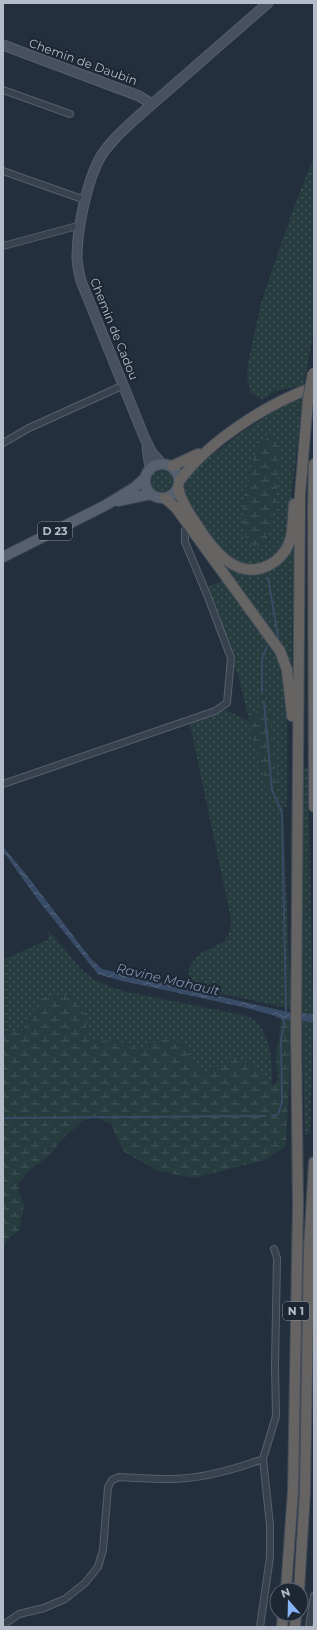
<svg xmlns="http://www.w3.org/2000/svg" width="317" height="1630" font-family="Montserrat,sans-serif">
<style>
.grass{fill:url(#grass-dots);fill-rule:evenodd}
.wetland{fill:url(#wetland-marsh)}
.water{fill:url(#water-waves)}
.lines{fill:none;stroke-linecap:round;stroke-linejoin:round}
.stream{stroke:#394c67;stroke-width:2}
.minor-casing{stroke:#565f6c;stroke-width:8}
.secondary-casing{stroke:#565f6c;stroke-width:11}
.primary-casing{stroke:#414a57;stroke-width:12}
.trunk-casing{stroke:#434c59;stroke-width:12}
.minor{stroke:#38414e;stroke-width:6}
.secondary{stroke:#465061;stroke-width:9}
.primary{stroke:#56606e;stroke-width:10}
.trunk{stroke:#656462;stroke-width:10}
.trunk-bridge-casing{stroke:#434c59;stroke-width:12;stroke-linecap:butt}
.trunk-bridge{stroke:#656462;stroke-width:10}
.labels{text-anchor:middle;stroke-width:4;stroke-linejoin:round;paint-order:stroke}
.shield{fill:#1d2633;stroke:#878f9c;stroke-width:1}
.shield-label{font-size:11px;font-weight:bold;fill:#b4bcc9}
.street-label{font-size:12px;fill:#b4bcc9;stroke:#1d2633}
.water-label{font-size:13px;font-style:italic;fill:#7c92b1;stroke:#1d2633}
</style>
<defs>
<pattern id="grass-dots" width="8" height="8" patternUnits="userSpaceOnUse"><rect width="8" height="8" fill="#263c3f"/><path d="M2 2h.1M6 6h.1" fill="none" stroke="#435659" stroke-width="1.8" stroke-linecap="round"/></pattern>
<pattern id="wetland-marsh" width="20" height="14" patternUnits="userSpaceOnUse"><rect width="20" height="14" fill="#263c3f"/><path d="M1 5h8M5 5V1M11 12h8M15 12V8" fill="none" stroke="#435659"/></pattern>
<pattern id="water-waves" width="16" height="10" patternUnits="userSpaceOnUse"><rect width="16" height="10" fill="#394c67"/><path d="M0 5q4-4 8 0t8 0" fill="none" stroke="#53647b"/></pattern>
</defs>
<rect width="100%" height="100%" fill="#242f3e"/>
<!-- grass -->
<path class="grass" d="M 314,157 L 314,330 L 304,385 L 275,391 L 265,398 L 261,399 L 251,393 L 247,377 L 248,363 L 261,303 L 295,204 Z
M 303,395 L 287,538 L 280,555 L 254,567 L 233,563 L 210,537 L 204,525 L 188,504 L 185,486 L 188,475 L 195,466 L 210,457 L 235,437 L 277,409 Z
M148 480a14 14 0 1 1 28 0a14 14 0 1 1-28 0Z
M 292,550 L 294,550 L 292,665 L 290,666 L 281,646 L 227,569 L 227,568 C 254,580 276,575 292,550 Z
M 225,580 L 266,635 L 282,665 L 287,703 L 287,807 L 283,807 L 291,1009 L 196,988 L 191,980 L 188,970 C 191,965 195,957 200,954 C 219,941 230,948 231,919 L 189,720 L 219,710 L 227,710 L 249,721 L 240,681 L 236,670 L 233,667 L 231,653 L 207,587 ZM 272,715 L 276,792 L 271,792 L 266,786 L 251,733 L 249,721 Z
M 303,768 L 310,768 L 309,815 L 313,1015 L 302,1013 Z
M 48,931 L 52,934 L 80,968 L 94,980 L 122,991 L 237,1014 C 242,1015 248,1016 252,1019 C 272,1033 272,1063 272,1084 L 266,1082 L 248,1063 L 227,1059 L 215,1069 L 203,1073 L 189,1059 L 187,1049 L 151,1043 L 138,1049 L 119,1042 L 95,1039 L 89,1037 L 87,1033 L 87,1026 L 35,1008 L 33,1017 L 21,1031 L 3,1034 L 3,960 L 47,940 L 49,936 Z
M 308,1020 L 313,1022 L 310,1133 L 305,1135 L 302,1021 Z"/>
<!-- wetland -->
<path class="wetland" d="M 269,437 L 274,437 L 278,440 C 280,470 278,518 263,544 C 259,547 256,547 252,545 C 232,536 250,456 261,443 C 263,440 266,439 269,437 Z
M 270,586 L 272,588 L 277,625 L 275,627 L 269,610 L 268,587 Z
M 258,709 L 268,709 L 272,715 L 276,792 L 270,792 L 266,786 L 251,733 L 249,721 Z
M 56,995 C 60,995 65,995 69,996 C 92,1004 82,1031 90,1037 C 97,1042 109,1040 117,1041 C 124,1043 131,1046 138,1049 L 161,1039 L 174,1040 L 182,1043 L 187,1049 L 189,1059 L 203,1073 L 216,1069 L 227,1059 L 237,1057 L 248,1063 L 266,1082 L 274,1085 L 278,1080 L 276,1060 L 281,1019 L 292,1020 L 286,1146 L 265,1160 L 194,1178 L 158,1171 L 123,1151 L 111,1124 L 95,1117 L 84,1120 L 62,1139 L 50,1155 L 30,1170 L 18,1184 L 20,1195 L 24,1206 L 19,1230 L 8,1239 L 3,1247 L 3,1034 L 21,1031 L 33,1017 L 35,1008 L 42,998 Z"/>
<!-- water -->
<path class="water" d="M 3,847 L 25,873 L 91,959 L 102,969 L 292,1013 L 303,1013 L 314,1015 L 314,1022 L 281,1019 L 272,1015 L 243,1007 L 118,980 L 98,974 L 38,900 L 3,851 Z"/>
<g class="lines">
<!-- stream -->
<path class="stream" d="M 268,578 L 278,636
M 262,692 L 262,659 L 267,646
M 264,702 L 272,790 L 282,813 L 286,1012
M 272,1116 L 278,1114 L 282,1103 L 281,1039 L 284,1025 L 283,1018
M 3,1118 L 265,1116"/>
<!-- minor casing -->
<g class="minor-casing">
<path id="minor" d="M 3,90 L 70,114
M 3,171 L 85,200
M 3,246 L 81,225
M 3,443 L 29,428 L 124,385
M 3,784 L 215,711 L 227,703 L 231,658 L 208,597 L 185,542 L 185,530 L 188,525
M 3,1625 L 19,1614 L 44,1608 L 65,1599 L 85,1583 L 98,1567 L 103,1550 L 108,1487 L 112,1480 L 119,1477 C 136,1478 153,1479 169,1479 C 201,1479 233,1470 263,1459
M 260,1627 L 270,1557 L 270,1525 L 263,1459 L 276,1416 L 275,1366 L 277,1258 L 274,1249
M 309,1627 L 314,1596"/>
</g>
<!-- secondary casing -->
<g class="secondary-casing">
<path id="secondary" d="M 3,45 L 139,96 L 152,104
M 147,448 L 150,468
M 161,463 L 152,453 L 145,439 L 81,281 C 79,273 77,265 77,257 C 77,229 87,180 101,156 C 110,142 122,131 134,120 L 268,3"/>
</g>
<!-- primary casing -->
<g class="primary-casing">
<path id="primary" d="M145 481a17 17 0 1 1 34 0a17 17 0 1 1-34 0Z
M 118,501 L 151,494
M 3,557 L 106,505 L 134,488 L 145,478"/>
</g>
<!-- trunk casing -->
<g class="trunk-casing">
<path id="trunk" d="M 314,464 L 313,507 L 314,807
M 172,466 L 198,454
M 180,480 C 209,441 268,403 314,387
M 178,487 C 181,502 189,513 197,525 C 212,549 237,582 269,565 C 280,560 288,549 291,537 C 293,526 293,515 294,504
M 165,498 L 176,508 L 280,651 L 287,670 L 292,716
M 286,1590 L 293,1491 L 298,1205 L 296,1032 L 300,494 L 308,400
M 299,1590 L 305,1493 L 309,1249 L 314,1162
M 282,1627 L 283,1614
M 295,1627 L 296,1614"/>
</g>
<!-- minor -->
<use href="#minor" class="minor"/>
<!-- secondary -->
<use href="#secondary" class="secondary"/>
<!-- primary -->
<use href="#primary" class="primary"/>
<!-- trunk -->
<use href="#trunk" class="trunk"/>
<!-- trunk-bridge casing -->
<g class="trunk-bridge-casing">
<path id="trunk-bridge" d="M 308,400 L 313,373"/>
</g>
<!-- trunk-bridge -->
<use href="#trunk-bridge" class="trunk-bridge"/>
</g>
<g class="labels">
<!-- shield labels -->
<g class="shield">
<rect x="38" y="522" width="34" height="18" rx="3"/>
<rect x="283" y="1302" width="26" height="18" rx="3"/>
</g>
<g class="shield-label">
<text x="55" y="535">D 23</text>
<text x="296" y="1315">N 1</text>
</g>
<!-- street labels -->
<g class="street-label">
<text transform="translate(83 62) rotate(20)" y="4">Chemin de Daubin</text>
<text transform="translate(114 329) rotate(68)" y="4">Chemin de Cadou</text>
</g>
<!-- water labels -->
<g class="water-label">
<text transform="translate(168 979) rotate(13)" y="5">Ravine Mahault</text>
</g>
</g>
<!-- border -->
<rect width="317" height="1630" fill="none" stroke="#b4bcc9" stroke-width="8"/>
<!-- north arrow -->
<g transform="translate(289 1602) rotate(340)"><circle r="19" fill="#1d2633" stroke="#59626f"/>
<path d="M0-3L7 15L0 10L-7 15Z" fill="#8ab4f8"/>
<text y="-6" font-size="11" font-weight="bold" text-anchor="middle" fill="#b4bcc9">N</text>
</g>
</svg>
